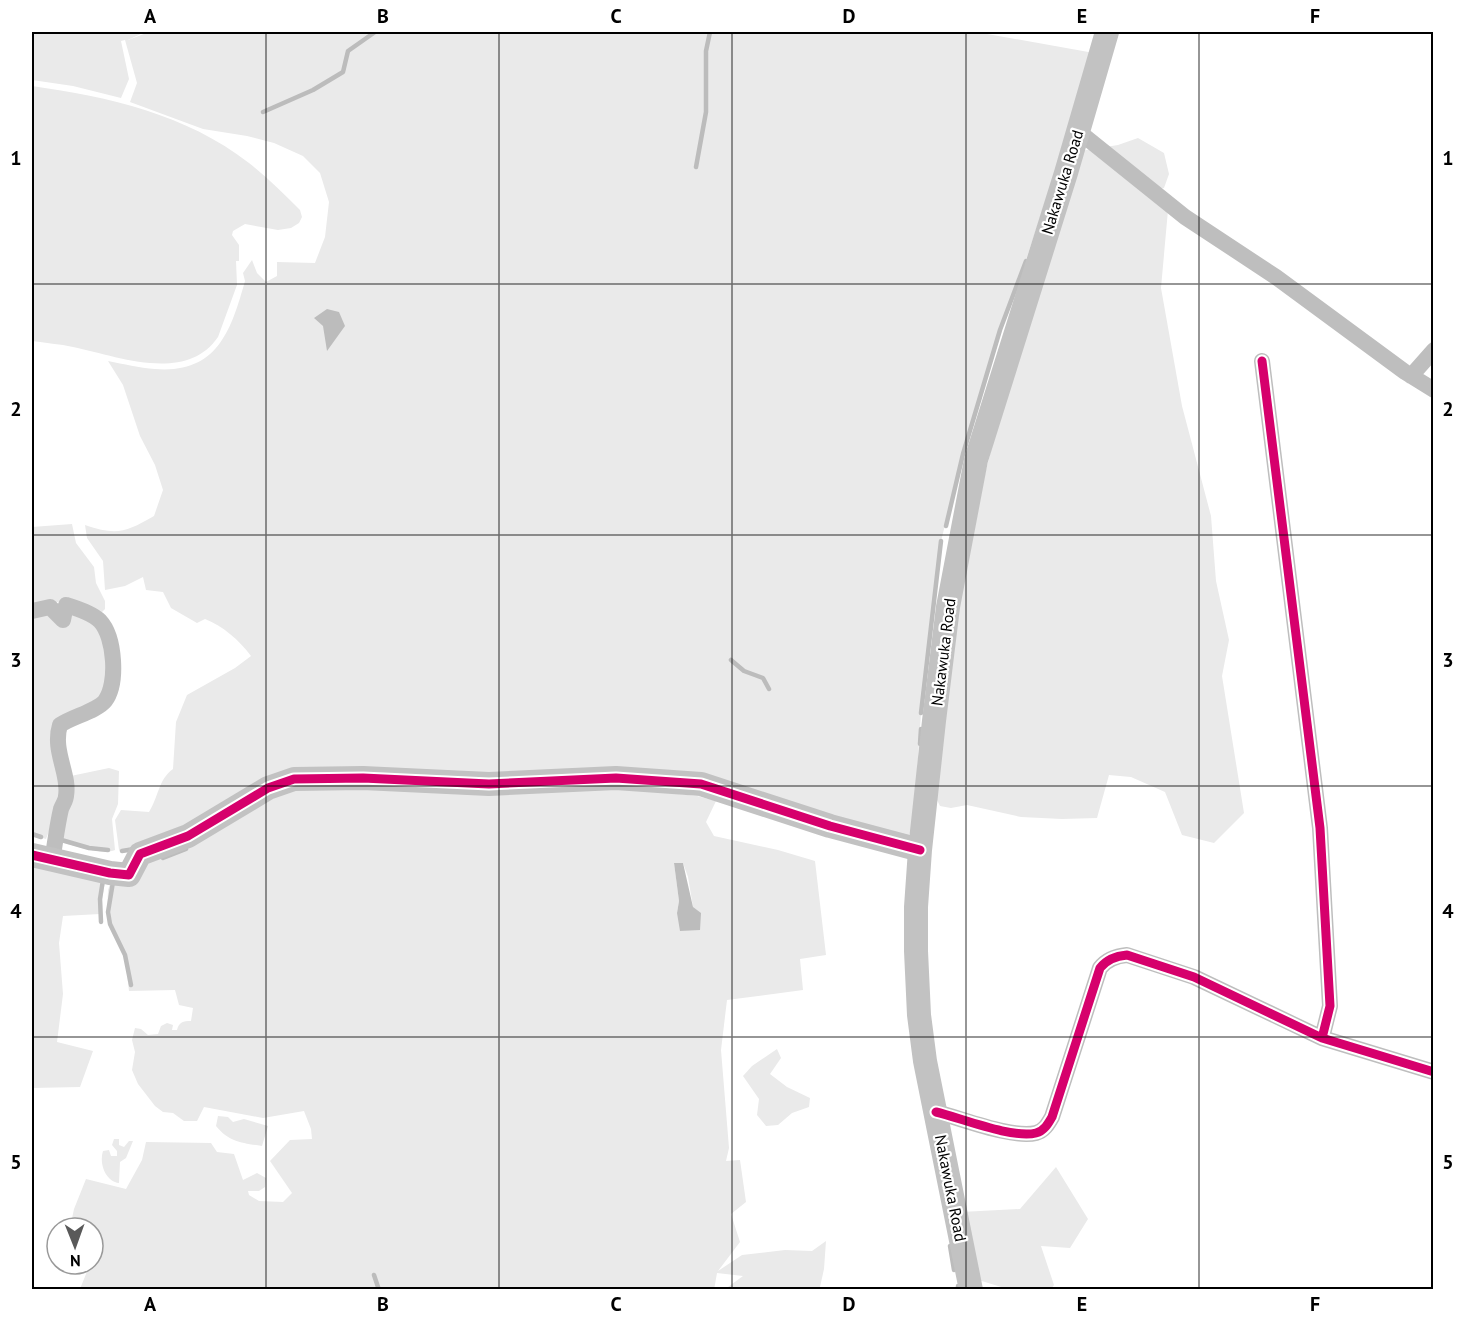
<svg xmlns="http://www.w3.org/2000/svg" width="1465" height="1321" font-family="'PT Sans',sans-serif">
<style>
.green{fill:#eaeaea;fill-rule:evenodd}
.water{fill:#bcbcbc}
.lines{fill:none;stroke-linecap:round;stroke-linejoin:round}
.stream{stroke:#bcbcbc;stroke-width:4.5}
.street{stroke:#bebebe;stroke-width:16}
.secondary{stroke:#c2c2c2;stroke-width:24}
.cycleway-casing{stroke:#fff;stroke-width:13}
.cycleway{stroke:#d6006c;stroke-width:9}
.grid{fill:none;stroke:#000;stroke-width:1.5;stroke-opacity:0.55}
.labels{text-anchor:middle;stroke-width:4.5;stroke-linejoin:round;paint-order:stroke}
.street-label{font-size:16px;fill:#000;stroke:#fff}
.neatline{fill:none;stroke:#000;stroke-width:2}
.grid-label{font-size:20px;text-anchor:middle;font-weight:bold;fill:#000}
</style>
<rect width="100%" height="100%" fill="#fff"/>
<!-- green -->
<path class="green" d="M 32,32 L 145,32 L 128,40 L 149,32 L 976,32 L 1094,53 L 1025,263 L 1000,330 L 963,454 L 941,541 L 921,713 L 915,804 L 912,829 L 908,837 L 893,836 L 724,781 L 320,770 L 153,847 L 122,853 L 119,850 L 115,820 L 121,810 L 149,812 C 159,796 158,780 173,769 L 176,722 L 187,695 L 235,668 L 251,656 C 239,640 223,626 205,619 L 197,623 L 171,608 L 163,592 L 146,590 L 143,577 L 125,586 L 105,590 L 103,561 L 87,538 L 85,525 C 117,536 126,532 154,516 L 163,490 L 155,465 L 140,436 L 123,385 L 108,361 C 124,364 139,368 155,369 C 217,374 231,331 245,281 L 243,273 L 252,260 L 257,273 L 266,282 L 277,276 L 277,262 L 315,263 L 325,237 L 329,202 L 320,173 L 303,156 L 274,143 L 247,136 L 203,129 L 130,102 L 137,83 L 125,40 L 121,41 L 129,79 L 121,98 L 73,86 L 32,80 Z
M 32,86 C 109,97 186,114 249,163 C 267,177 284,194 300,210 L 302,217 L 299,223 L 291,228 L 278,230 L 245,224 L 233,231 L 232,235 L 239,245 L 239,261 L 236,261 L 237,285 L 218,337 C 186,384 117,356 73,347 C 60,344 45,343 32,341 Z
M 1138,138 L 1164,153 L 1169,174 L 1164,188 L 1147,192 L 1168,210 L 1161,288 L 1182,406 L 1211,516 L 1216,581 L 1229,640 L 1222,676 L 1244,813 L 1214,843 L 1182,835 L 1165,792 L 1131,777 L 1109,775 L 1097,818 L 1062,819 L 1021,817 L 967,805 L 951,808 L 940,806 L 936,798 L 941,709 L 976,509 L 994,439 L 1080,151 L 1118,145 Z
M 72,524 L 76,543 L 94,567 L 96,583 L 105,601 L 105,609 L 101,613 C 72,604 62,597 32,607 L 32,527 Z
M 55,609 L 95,623 L 109,653 L 103,698 L 58,723 L 64,793 L 46,839 L 32,835 L 32,614 Z
M 109,768 L 119,771 L 118,804 L 112,819 L 115,850 C 102,856 69,844 54,840 L 66,777 Z
M 299,786 L 610,787 L 697,796 L 716,801 L 706,822 L 714,836 L 778,850 L 815,861 L 826,955 L 800,959 L 803,990 L 727,1000 L 721,1050 L 729,1148 L 726,1161 L 740,1160 L 746,1202 L 731,1214 L 740,1242 L 718,1271 L 742,1255 L 785,1250 L 812,1251 L 826,1241 L 824,1269 L 820,1287 L 806,1290 L 735,1289 L 728,1287 L 743,1276 L 717,1273 L 714,1290 L 80,1289 L 90,1264 L 93,1264 L 93,1228 L 70,1228 L 74,1209 L 86,1179 L 126,1189 L 142,1160 L 146,1142 L 211,1143 L 217,1152 L 234,1154 L 243,1180 L 257,1173 L 266,1178 L 265,1187 L 259,1191 L 248,1191 L 249,1195 L 259,1201 L 283,1202 L 292,1193 L 270,1161 L 290,1140 L 312,1139 L 311,1129 L 304,1111 L 263,1118 L 204,1107 L 197,1121 L 184,1121 L 173,1113 L 163,1112 L 155,1106 L 138,1084 L 132,1070 L 135,1052 L 132,1040 L 135,1028 L 141,1029 L 148,1035 L 158,1034 L 161,1026 L 167,1023 L 173,1025 L 172,1030 L 177,1030 C 179,1022 183,1021 191,1021 L 193,1008 L 179,1005 L 175,990 L 129,991 L 125,958 L 109,925 L 107,914 L 108,890 L 114,872 L 256,804 ZM 674,863 L 683,863 L 688,877 L 693,907 L 677,913 L 679,901 Z
M 32,847 L 106,874 L 100,914 L 63,916 L 59,943 L 63,994 L 57,1042 L 93,1051 L 80,1087 L 32,1088 Z
M 777,1049 L 781,1058 L 770,1074 L 787,1087 L 810,1098 L 809,1107 L 792,1113 L 778,1125 L 766,1126 L 757,1115 L 759,1099 L 743,1076 L 752,1066 Z
M 218,1116 L 228,1117 L 233,1122 L 244,1119 L 268,1126 L 262,1146 C 242,1143 229,1142 216,1126 Z
M 114,1139 L 119,1139 L 119,1145 L 124,1147 L 129,1141 L 133,1141 L 126,1158 L 120,1162 L 119,1183 C 105,1181 99,1163 103,1151 L 109,1150 L 111,1156 L 117,1156 L 117,1151 L 112,1145 Z
M 1056,1167 L 1088,1219 L 1070,1248 L 1041,1246 L 1054,1285 L 1051,1289 L 1011,1290 L 972,1278 L 961,1212 L 1020,1209 Z"/>
<!-- water -->
<path class="water" d="M 327,309 L 339,312 L 345,326 L 327,351 L 323,326 L 314,318 Z
M 674,863 L 683,863 L 693,907 L 701,913 L 700,930 L 680,931 L 677,913 L 679,901 Z"/>
<g class="lines">
<!-- stream -->
<path class="stream" d="M 263,112 L 313,90 L 343,72 L 348,51 L 375,32
M 696,167 L 706,112 L 706,51 L 710,32
M 946,526 L 963,454 L 1000,330 L 1026,261
M 731,660 L 744,671 L 763,678 L 769,689
M 921,713 L 941,541
M 920,744 L 921,729
M 32,834 L 41,837
M 58,839 L 89,848 L 108,850
M 122,851 L 134,849
M 163,858 L 186,849
M 113,882 L 108,912 L 110,924 L 125,955 L 131,985
M 101,922 L 100,899 L 103,880
M 950,1246 L 954,1270
M 374,1275 L 379,1290
M 958,1286 L 958,1290"/>
<!-- street -->
<path class="street" d="M 1078,131 L 1185,217 L 1276,277 L 1405,372 L 1434,390
M 1262,361 L 1320,828 L 1330,1006 L 1322,1038
M 1411,376 L 1434,350
M 32,611 L 50,607 L 63,620 L 66,605 C 76,608 92,613 100,621 C 115,637 118,684 105,701 C 97,711 71,717 60,725 C 52,751 70,774 66,796 C 66,800 63,804 61,809 C 57,826 55,844 52,861
M 936,1112 C 961,1118 1013,1139 1036,1133 C 1044,1131 1048,1124 1052,1117 L 1100,968 C 1107,959 1116,956 1127,955 L 1194,977 L 1322,1038 L 1434,1072"/>
<!-- secondary -->
<path class="secondary" d="M 32,855 L 110,873 L 129,875 L 140,854 L 188,836 L 268,788 L 294,779 L 363,778 L 489,784 L 616,778 L 701,784 L 830,826 L 920,850
M 971,1290 L 925,1061 L 919,1015 L 916,951 L 916,907 L 920,850 L 934,721 L 948,607 L 976,460 L 1066,173 L 1107,32"/>
<!-- cycleway casing -->
<g class="cycleway-casing">
<path id="cycleway" d="M 1262,361 L 1320,828 L 1330,1006 L 1322,1038
M 32,855 L 110,873 L 129,875 L 140,854 L 188,836 L 268,788 L 294,779 L 363,778 L 489,784 L 616,778 L 701,784 L 830,826 L 920,850
M 936,1112 C 961,1118 1013,1139 1036,1133 C 1044,1131 1048,1124 1052,1117 L 1100,968 C 1107,959 1116,956 1127,955 L 1194,977 L 1322,1038 L 1434,1072"/>
</g>
<!-- cycleway -->
<use href="#cycleway" class="cycleway"/>
</g>
<!-- grid -->
<path class="grid" d="M 266,32 L 266,1290M 499,32 L 499,1290M 732,32 L 732,1290M 966,32 L 966,1290M 1199,32 L 1199,1290M 32,284 L 1434,284M 32,535 L 1434,535M 32,786 L 1434,786M 32,1037 L 1434,1037"/>
<g class="labels">
<!-- street labels -->
<g class="street-label">
<text transform="translate(1062 182) rotate(-73)" y="6">Nakawuka Road</text>
<text transform="translate(943 652) rotate(-83)" y="6">Nakawuka Road</text>
<text transform="translate(951 1188) rotate(79)" y="6">Nakawuka Road</text>
</g>
</g>
<!-- border -->
<rect width="1465" height="1321" fill="none" stroke="#ffffff" stroke-width="66"/>
<!-- north arrow -->
<g transform="translate(75 1246) rotate(179)"><circle r="28" fill="#ffffff" stroke="#999999" stroke-width="1.5"/>
<path d="M0-4.5L10 22L0 15L-10 22Z" fill="#595959"/>
<text y="-9" font-size="16" font-weight="bold" text-anchor="middle" fill="#000000">N</text>
</g>
<rect x="33" y="33" width="1399" height="1255" class="neatline"/>
<g class="grid-label">
<text x="150" y="23">A</text>
<text x="383" y="23">B</text>
<text x="616" y="23">C</text>
<text x="849" y="23">D</text>
<text x="1082" y="23">E</text>
<text x="1315" y="23">F</text>
<text x="16" y="165">1</text>
<text x="1448" y="165">1</text>
<text x="16" y="416">2</text>
<text x="1448" y="416">2</text>
<text x="16" y="667">3</text>
<text x="1448" y="667">3</text>
<text x="16" y="918">4</text>
<text x="1448" y="918">4</text>
<text x="16" y="1169">5</text>
<text x="1448" y="1169">5</text>
<text x="150" y="1311">A</text>
<text x="383" y="1311">B</text>
<text x="616" y="1311">C</text>
<text x="849" y="1311">D</text>
<text x="1082" y="1311">E</text>
<text x="1315" y="1311">F</text>
</g>
</svg>
